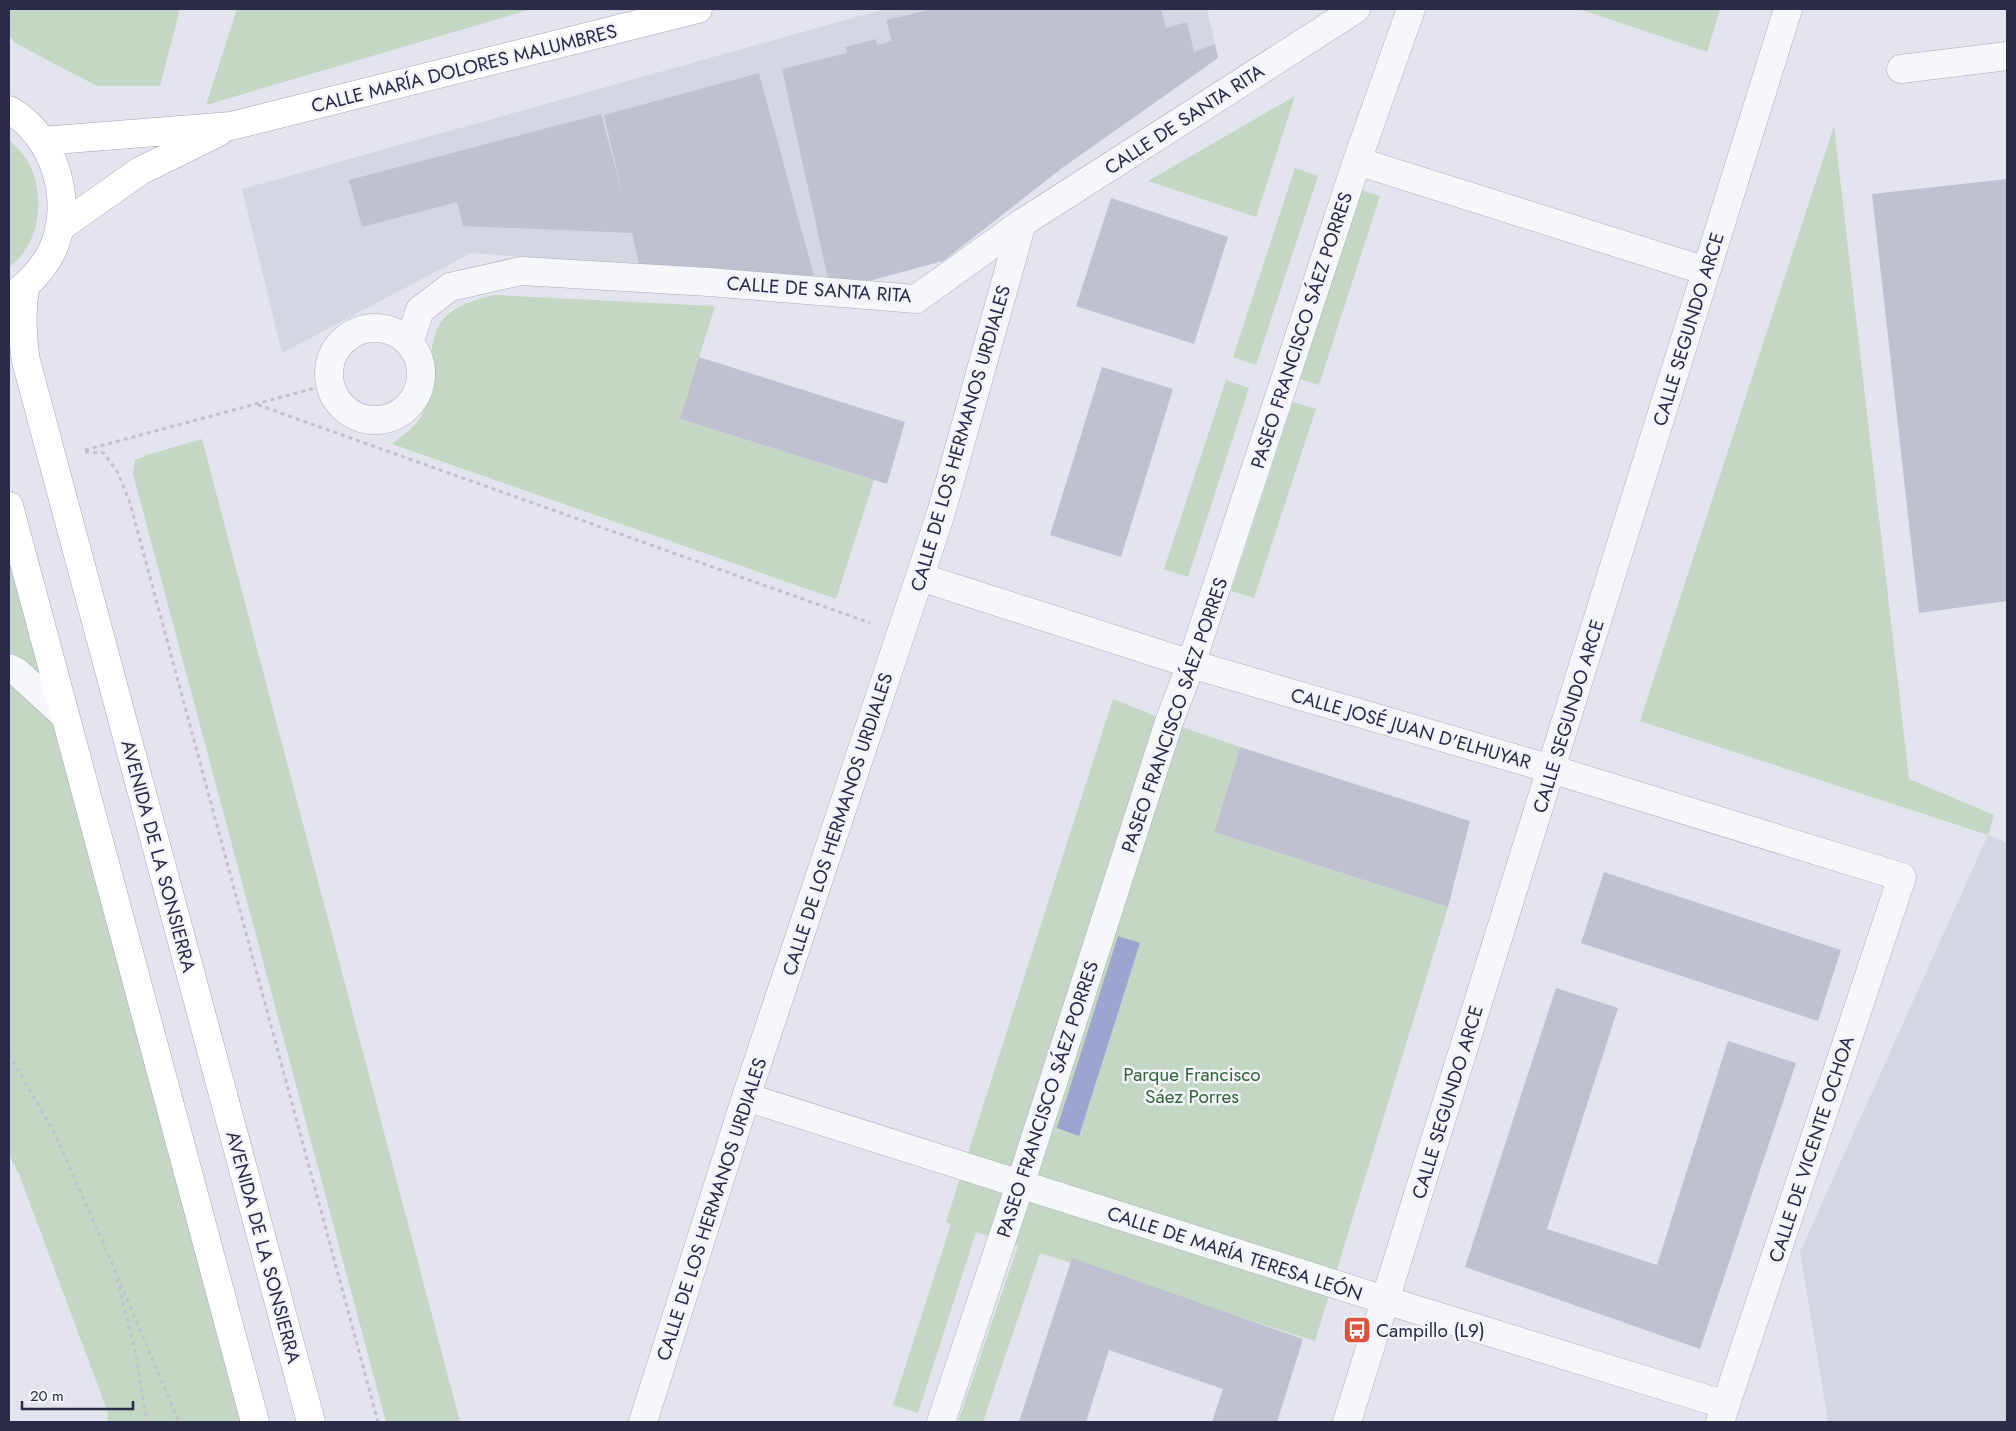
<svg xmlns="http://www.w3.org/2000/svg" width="2016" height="1431" font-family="Jost,sans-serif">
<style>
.built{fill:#d4d6e2}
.green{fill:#c3d7c4}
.water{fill:#9ba5d0}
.building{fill:#c0c1d0}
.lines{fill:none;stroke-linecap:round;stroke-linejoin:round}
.minor-casing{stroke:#abacbb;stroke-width:29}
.major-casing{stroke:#a1a4ba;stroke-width:29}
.path{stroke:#c1c2cb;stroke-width:3;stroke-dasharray:4 4;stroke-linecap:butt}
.minor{stroke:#f6f7fa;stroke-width:28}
.major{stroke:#fff;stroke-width:28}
.labels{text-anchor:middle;stroke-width:5;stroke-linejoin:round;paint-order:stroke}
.street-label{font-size:19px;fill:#292b47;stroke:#f3f4f9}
.park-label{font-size:19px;fill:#346439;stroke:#f3f4f9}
.poi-label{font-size:19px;fill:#292b47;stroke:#f3f4f9;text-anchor:start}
</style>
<rect width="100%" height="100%" fill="#e3e4ed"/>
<!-- built -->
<path class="built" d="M 885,9 L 1207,9 L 1218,58 L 1062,168 L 943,261 L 828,279 L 471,253 L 282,353 L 242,189 Z
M 1988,835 L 2007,843 L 2007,1422 L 1828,1422 L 1800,1252 Z"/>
<!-- green -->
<path class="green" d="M 9,9 L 180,9 L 160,86 L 97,86 L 15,43 L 9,34 Z
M 237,9 L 532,9 L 206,105 Z
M 1579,9 L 1720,9 L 1707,52 Z
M 1295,96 L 1256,217 L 1148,181 Z
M 1834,126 L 1909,779 L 1994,815 L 1988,835 L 1640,721 Z
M 9,139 C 14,146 22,152 27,160 C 46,193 42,243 9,267 Z
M 1295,168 L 1318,176 L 1256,365 L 1233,357 Z
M 1357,189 L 1380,196 L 1319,385 L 1296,378 Z
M 494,295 L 715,306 L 680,419 L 874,480 L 836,599 L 392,444 C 401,436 417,426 422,415 C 432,395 431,384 431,363 C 432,315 452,306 494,295 Z
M 1226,380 L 1249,388 L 1188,577 L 1164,569 Z
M 1293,402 L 1316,409 L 1254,598 L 1231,591 Z
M 202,439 L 460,1422 L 386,1422 L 133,474 L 135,460 L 147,455 Z
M 9,506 L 255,1422 L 108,1422 L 107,1410 L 19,1174 L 9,1155 Z
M 1113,699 L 1185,728 L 1240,747 L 1214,832 L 1448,907 L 1315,1341 L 1040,1253 L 983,1422 L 958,1422 L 1018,1246 L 976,1232 L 918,1413 L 893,1405 L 951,1224 L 946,1222 Z"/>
<!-- water -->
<path class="water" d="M 1118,936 L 1140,943 L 1079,1136 L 1057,1128 Z"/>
<!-- building -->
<path class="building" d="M 933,9 L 1161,9 L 1166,28 L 1187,22 L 1194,52 L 1215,44 L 1218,58 L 1062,168 L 943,261 L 865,282 L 828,279 L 782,69 L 847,53 L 845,47 L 876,39 L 877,45 L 892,41 L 886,20 Z
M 759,73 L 814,276 L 639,264 L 632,233 L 463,226 L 457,202 L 362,227 L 349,180 L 601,114 L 623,196 L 604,115 Z
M 2007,179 L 2007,601 L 1919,613 L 1872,194 Z
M 1111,198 L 1228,237 L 1194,344 L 1076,306 Z
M 699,357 L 905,422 L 887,484 L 680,419 Z
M 1102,367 L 1173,389 L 1121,557 L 1050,535 Z
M 1240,747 L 1470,821 L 1448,907 L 1214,832 Z
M 1604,872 L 1841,950 L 1818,1021 L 1581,943 Z
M 1556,988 L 1618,1008 L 1547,1229 L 1657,1265 L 1728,1041 L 1796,1063 L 1700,1349 L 1465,1267 Z
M 1072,1258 L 1303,1339 L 1277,1422 L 1212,1422 L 1223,1389 L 1109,1350 L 1086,1422 L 1019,1422 Z"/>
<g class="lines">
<!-- minor casing -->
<g class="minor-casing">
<path id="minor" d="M 1901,69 L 2007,56
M 1357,161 L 1706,271
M329 374a46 46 0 1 1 92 0a46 46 0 1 1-92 0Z
M 409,343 L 420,310 L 450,287 L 521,271 L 709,282 L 916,299 L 1022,223 L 1356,9
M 920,577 L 1191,664 L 1551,769 L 1902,877 L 1720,1422
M 9,668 L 17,672 L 64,715
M 746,1097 L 1385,1300 L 1726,1405
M 643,1422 L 746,1097 L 941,513 L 1022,223
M 941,1422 L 1020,1185 L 1169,722 L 1191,664 L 1357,161 L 1411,9
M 1347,1422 L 1788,9"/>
</g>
<!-- major casing -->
<g class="major-casing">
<path id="major" d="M 9,110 C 55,135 75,203 52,251 C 42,271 27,286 9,298
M 42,141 L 231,126 L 698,9
M 59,228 L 140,171 L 219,132
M 25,288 C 21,313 22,336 26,361 L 311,1422
M 9,506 L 255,1422"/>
</g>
<!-- path -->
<path class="path" d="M 258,405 L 870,623
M 85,450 L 330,384
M 85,452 L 104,453 L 118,473 L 130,503 L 378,1422
M 9,1054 L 56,1136 L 114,1268 L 179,1422
M 117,1279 L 135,1350 L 147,1422"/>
<!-- minor -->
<use href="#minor" class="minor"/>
<!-- major -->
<use href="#major" class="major"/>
</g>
<!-- icons -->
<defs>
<g id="bus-square" transform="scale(1.4375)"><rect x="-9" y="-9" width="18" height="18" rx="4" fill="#dd533d" stroke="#f3f4f9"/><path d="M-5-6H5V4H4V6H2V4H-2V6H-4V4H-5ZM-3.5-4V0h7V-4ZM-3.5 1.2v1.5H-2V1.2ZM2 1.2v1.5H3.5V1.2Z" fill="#fff"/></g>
</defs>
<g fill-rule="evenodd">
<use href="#bus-square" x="1357" y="1330"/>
</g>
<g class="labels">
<!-- street labels -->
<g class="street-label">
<text transform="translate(464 68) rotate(-14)" y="7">CALLE MARÍA DOLORES MALUMBRES</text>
<text transform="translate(1184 119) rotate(-33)" y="7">CALLE DE SANTA RITA</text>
<text transform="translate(819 289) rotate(4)" y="7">CALLE DE SANTA RITA</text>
<text transform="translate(1688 329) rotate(-73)" y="7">CALLE SEGUNDO ARCE</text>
<text transform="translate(1301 330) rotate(-72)" y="7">PASEO FRANCISCO SÁEZ PORRES</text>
<text transform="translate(960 438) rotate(-74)" y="7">CALLE DE LOS HERMANOS URDIALES</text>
<text transform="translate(1174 715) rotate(-71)" y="7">PASEO FRANCISCO SÁEZ PORRES</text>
<text transform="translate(1568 716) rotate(-73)" y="7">CALLE SEGUNDO ARCE</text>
<text transform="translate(1411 728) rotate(16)" y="7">CALLE JOSÉ JUAN D'ELHUYAR</text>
<text transform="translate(837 824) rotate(-72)" y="7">CALLE DE LOS HERMANOS URDIALES</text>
<text transform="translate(159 856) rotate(75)" y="7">AVENIDA DE LA SONSIERRA</text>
<text transform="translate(1047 1099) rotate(-72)" y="7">PASEO FRANCISCO SÁEZ PORRES</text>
<text transform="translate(1447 1102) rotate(-73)" y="7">CALLE SEGUNDO ARCE</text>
<text transform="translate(1811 1149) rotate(-72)" y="7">CALLE DE VICENTE OCHOA</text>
<text transform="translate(711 1209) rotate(-72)" y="7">CALLE DE LOS HERMANOS URDIALES</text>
<text transform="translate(264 1247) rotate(75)" y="7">AVENIDA DE LA SONSIERRA</text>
<text transform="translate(1235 1253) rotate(18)" y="7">CALLE DE MARÍA TERESA LEÓN</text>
</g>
<!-- park labels -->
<g class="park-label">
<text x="1192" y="1081">Parque Francisco<tspan x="1192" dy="22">Sáez Porres</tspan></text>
</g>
<!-- poi labels -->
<g class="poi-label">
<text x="1376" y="1337">Campillo (L9)</text>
</g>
</g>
<!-- border -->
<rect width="2016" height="1431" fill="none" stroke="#292b47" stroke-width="20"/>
<!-- scale -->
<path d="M22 1401v8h111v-8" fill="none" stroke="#292b47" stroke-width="2.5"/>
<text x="30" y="1401" font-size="15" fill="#292b47" stroke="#f3f4f9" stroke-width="4" paint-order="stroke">20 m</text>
</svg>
